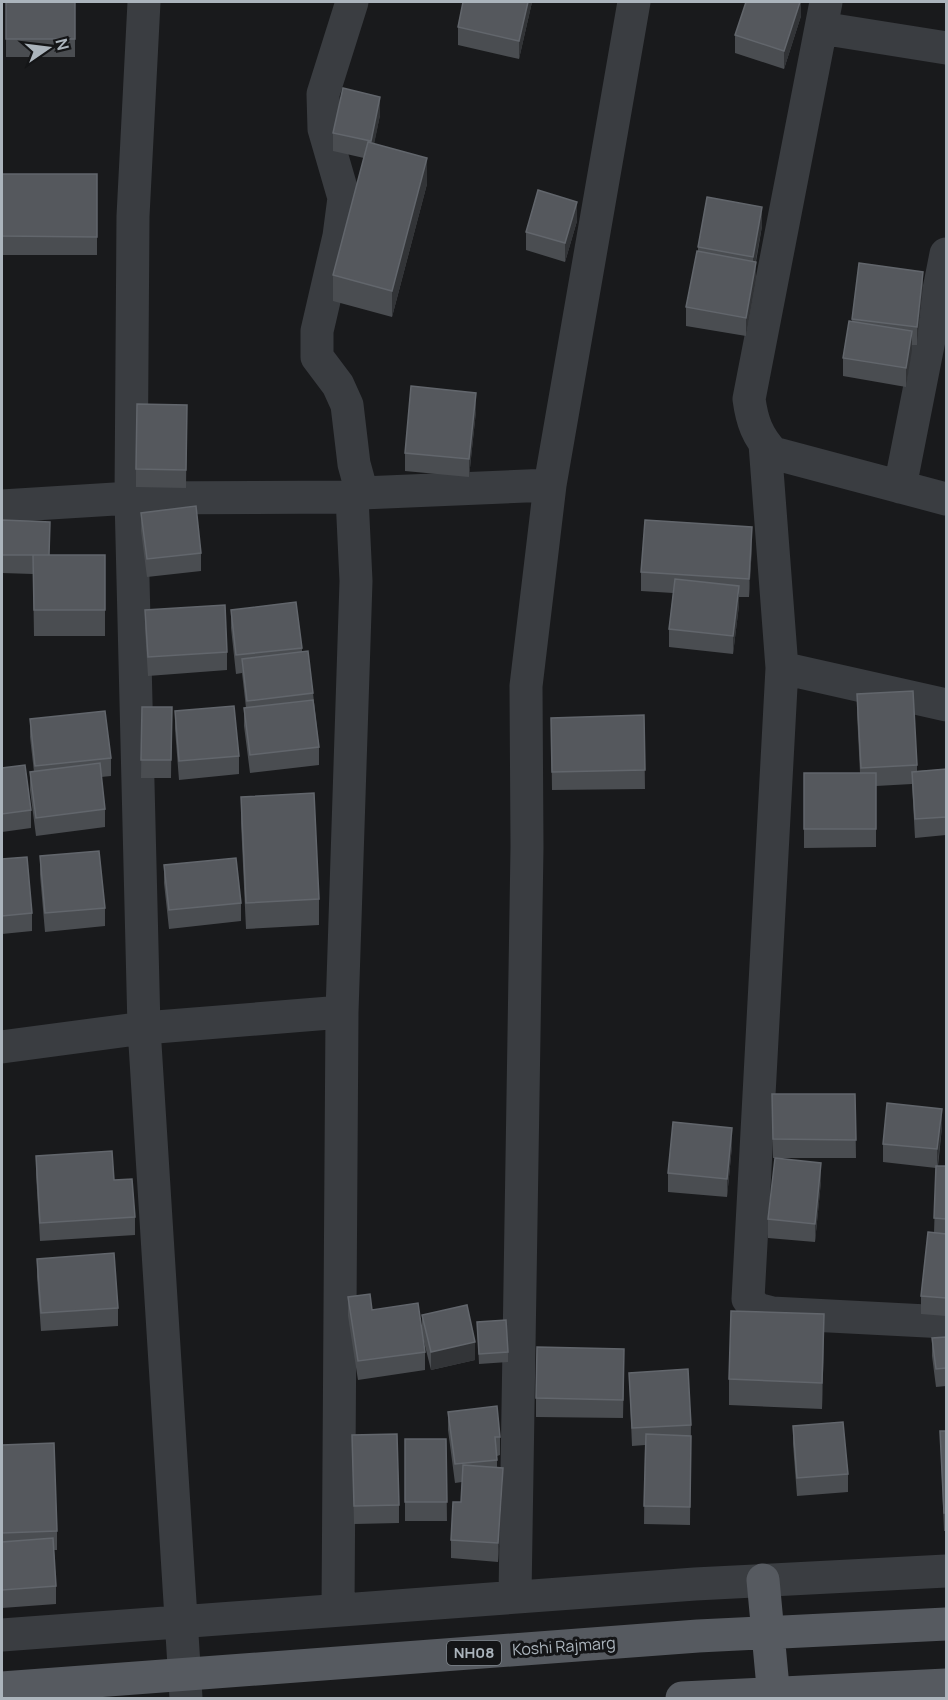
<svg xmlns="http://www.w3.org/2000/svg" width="948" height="1700" font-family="Manrope,sans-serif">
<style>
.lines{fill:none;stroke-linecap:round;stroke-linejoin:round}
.street{stroke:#3a3d41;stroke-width:33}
.primary{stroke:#565a60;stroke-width:33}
.wall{fill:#4a4d51}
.shaded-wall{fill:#323437}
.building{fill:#55585d;stroke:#62666c;stroke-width:1.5}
.labels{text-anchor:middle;stroke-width:6;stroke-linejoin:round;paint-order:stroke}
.shield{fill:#141517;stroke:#7e848a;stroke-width:1.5}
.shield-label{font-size:15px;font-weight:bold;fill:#abb4bc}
.street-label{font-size:16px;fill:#abb4bc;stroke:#141517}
</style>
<rect width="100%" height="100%" fill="#191a1c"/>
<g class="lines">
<!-- street -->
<path class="street" d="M 352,2 L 323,94 L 324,129 L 344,198 L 339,236 L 317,331 L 317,357 L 338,385 L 347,405 L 354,464 L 362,493
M 826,2 L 749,399 C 752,421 757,436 773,453 L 946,499
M 821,28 L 946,48
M 765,444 L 782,668 L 748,1299 L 757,1309 L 772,1313 L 946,1322
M 900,487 L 946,254
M 2,506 L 131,498 L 133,216 L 144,2
M 782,668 L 946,705
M 2,1047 L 144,1028 L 342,1012 L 356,581 L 352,497
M 515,1596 L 527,847 L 526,686 L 550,485 L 634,2
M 338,1610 L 342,1012
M 2,1635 L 695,1584 L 946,1571
M 186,1698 L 144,1028 L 131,498 L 352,497 L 362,493 L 550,485"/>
<!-- primary -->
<path class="primary" d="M 763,1580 L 774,1698
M 2,1688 L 698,1636 L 946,1624
M 682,1698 L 946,1685"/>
</g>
<!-- wall -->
<path class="wall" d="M 6,2 L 75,2 L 75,57 L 6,57 Z
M 532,2 L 519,59 L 458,45 L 458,27 Z
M 801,2 L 801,16 L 784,69 L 735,53 L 735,35 Z
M 380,115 L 374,143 L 427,184 L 392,317 L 333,301 L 333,275 L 364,158 L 333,151 L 333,133 Z
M 2,174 L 97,174 L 97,255 L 2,255 Z
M 577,221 L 565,262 L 526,250 L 526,232 Z
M 762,226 L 756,262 L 756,280 L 746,336 L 686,326 L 686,307 L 698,251 L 698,247 Z
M 859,263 L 923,290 L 917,345 L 912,345 L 906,387 L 843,376 L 843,358 L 852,321 Z
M 187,405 L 186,488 L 136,487 L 136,469 Z
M 476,411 L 469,477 L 405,471 L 405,453 Z
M 141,513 L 201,553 L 201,571 L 147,577 L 141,531 Z
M 2,520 L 50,555 L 105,555 L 105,636 L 34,636 L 33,574 L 2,573 Z
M 752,546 L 749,597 L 739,597 L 739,605 L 733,654 L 669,647 L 669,629 L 673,593 L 641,591 L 641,572 Z
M 145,610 L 227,652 L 227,670 L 148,676 L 145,629 Z
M 231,610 L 302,648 L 302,652 L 313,693 L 319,747 L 319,765 L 250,773 L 244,726 L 244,708 L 246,708 L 242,673 L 236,674 L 231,628 Z
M 857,694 L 917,765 L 917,771 L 946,769 L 946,835 L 915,838 L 912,784 L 876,786 L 876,847 L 804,848 L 804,773 L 860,773 L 857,713 Z
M 142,707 L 172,707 L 171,778 L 141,778 Z
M 175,711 L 239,756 L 239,774 L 179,780 L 175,729 Z
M 644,715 L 645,789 L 552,790 L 551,718 Z
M 30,719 L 111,758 L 111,776 L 101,777 L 105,809 L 105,827 L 36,836 L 30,790 L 30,772 L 34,772 L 30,737 Z
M 2,768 L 31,810 L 31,828 L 2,832 Z
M 241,797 L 319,899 L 319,925 L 246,929 L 241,823 Z
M 40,856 L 105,908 L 105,926 L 45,932 L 40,875 Z
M 2,859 L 32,913 L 32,931 L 2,934 Z
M 164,865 L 241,903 L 241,921 L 169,929 L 164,883 Z
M 772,1094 L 855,1094 L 856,1158 L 773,1158 Z
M 942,1127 L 938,1166 L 946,1166 L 946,1316 L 921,1314 L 921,1296 L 934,1233 L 936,1168 L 883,1162 L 883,1144 Z
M 732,1146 L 727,1197 L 668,1192 L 668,1173 Z
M 36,1156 L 114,1180 L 135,1217 L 135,1235 L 40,1241 L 36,1174 Z
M 821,1181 L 815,1242 L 768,1238 L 768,1219 Z
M 37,1259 L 118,1308 L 118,1326 L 41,1331 L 37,1277 Z
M 348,1297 L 372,1310 L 425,1352 L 425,1370 L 358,1380 L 348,1316 Z
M 422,1315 L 475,1360 L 431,1370 L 422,1334 Z
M 477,1322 L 508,1352 L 508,1362 L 479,1364 Z
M 946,1337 L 946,1386 L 936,1387 L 932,1356 L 932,1338 Z
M 824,1340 L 822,1409 L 729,1405 L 729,1379 Z
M 624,1368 L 623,1418 L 536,1417 L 536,1398 Z
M 629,1373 L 691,1425 L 690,1525 L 644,1524 L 645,1445 L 632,1446 Z
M 448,1412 L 500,1437 L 500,1455 L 497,1456 L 497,1467 L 503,1486 L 498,1562 L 451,1558 L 451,1540 L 461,1502 L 462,1482 L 455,1483 L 448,1430 Z
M 793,1426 L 848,1474 L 848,1492 L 797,1496 L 793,1444 Z
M 940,1431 L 946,1431 L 946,1531 L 944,1531 Z
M 352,1435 L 399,1505 L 399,1523 L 354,1524 Z
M 405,1439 L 446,1439 L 447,1521 L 405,1521 Z
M 2,1445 L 57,1531 L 57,1550 L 54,1550 L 56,1586 L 56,1604 L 2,1608 Z"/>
<!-- shaded-wall -->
<path class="shaded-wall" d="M 528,2 L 532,2 L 519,59 L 519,41 Z
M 800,2 L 801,2 L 801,16 L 784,69 L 784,51 Z
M 380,97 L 380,115 L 371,160 L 371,141 Z
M 427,158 L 427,184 L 392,317 L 392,291 Z
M 577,202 L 577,221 L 565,262 L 565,243 Z
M 762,207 L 762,226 L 753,275 L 753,257 Z
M 756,262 L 756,280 L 746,336 L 746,318 Z
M 923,272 L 923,290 L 917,345 L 917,327 Z
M 912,331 L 912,350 L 906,387 L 906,368 Z
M 476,393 L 476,411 L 469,477 L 469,459 Z
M 752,527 L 752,546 L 749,597 L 749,579 Z
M 739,586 L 739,605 L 733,654 L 733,636 Z
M 942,1109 L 942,1127 L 937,1168 L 937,1149 Z
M 732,1128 L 732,1146 L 727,1197 L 727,1179 Z
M 821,1163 L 821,1181 L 815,1242 L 815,1224 Z
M 824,1314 L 824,1340 L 822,1409 L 822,1383 Z
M 475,1342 L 475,1360 L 431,1370 L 431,1352 Z
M 503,1468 L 503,1486 L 498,1562 L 498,1543 Z"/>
<!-- building -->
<path class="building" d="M 6,2 L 75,2 L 75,39 L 6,39 Z
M 463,2 L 528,2 L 519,41 L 458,27 Z
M 746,2 L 800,2 L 784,51 L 735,35 Z
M 343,88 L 380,97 L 371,141 L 333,133 Z
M 368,142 L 427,158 L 392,291 L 333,275 Z
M 2,174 L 97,174 L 97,237 L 2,236 Z
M 538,190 L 577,202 L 565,243 L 526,232 Z
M 707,197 L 762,207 L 753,257 L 698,247 Z
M 697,251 L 756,262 L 746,318 L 686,307 Z
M 859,263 L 923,272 L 917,327 L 852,319 Z
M 849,321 L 912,331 L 906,368 L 843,358 Z
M 411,386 L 476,393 L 469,459 L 405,453 Z
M 137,404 L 187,405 L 186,470 L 136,469 Z
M 196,506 L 201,553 L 147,559 L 141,513 Z
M 2,520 L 50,522 L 49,555 L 2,555 Z
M 645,520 L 752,527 L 749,579 L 641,572 Z
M 33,555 L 105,555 L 105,610 L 34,610 Z
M 675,579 L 739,586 L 733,636 L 669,629 Z
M 296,602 L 302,648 L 236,655 L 231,610 Z
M 225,605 L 227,652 L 148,657 L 145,610 Z
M 308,651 L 313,693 L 247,701 L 242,659 Z
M 913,691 L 917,765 L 861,768 L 857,694 Z
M 313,700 L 319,747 L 250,755 L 244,708 Z
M 234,706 L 239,756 L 179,761 L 175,711 Z
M 142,707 L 172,707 L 171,760 L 141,760 Z
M 105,711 L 111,758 L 35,766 L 30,719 Z
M 644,715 L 645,770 L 552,772 L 551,718 Z
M 100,763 L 105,809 L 36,818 L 30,772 Z
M 25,765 L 31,810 L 2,814 L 2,768 Z
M 946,769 L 946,817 L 915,819 L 912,772 Z
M 804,773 L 876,773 L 876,829 L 804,829 Z
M 314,793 L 319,899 L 246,903 L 241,797 Z
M 99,851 L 105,908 L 45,913 L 40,856 Z
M 27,857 L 32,913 L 2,916 L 2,859 Z
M 236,858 L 241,903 L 169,910 L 164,865 Z
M 772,1094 L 855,1094 L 856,1140 L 773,1139 Z
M 887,1103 L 942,1109 L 937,1149 L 883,1144 Z
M 673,1122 L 732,1128 L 727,1179 L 668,1173 Z
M 112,1151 L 114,1180 L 132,1179 L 135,1217 L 40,1223 L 36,1156 Z
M 775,1158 L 821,1163 L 815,1224 L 768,1219 Z
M 936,1166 L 946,1166 L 946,1219 L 934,1218 Z
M 928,1232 L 946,1234 L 946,1298 L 921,1296 Z
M 114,1253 L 118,1308 L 41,1313 L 37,1259 Z
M 370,1294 L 372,1310 L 418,1303 L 425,1352 L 358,1361 L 348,1297 Z
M 467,1305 L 475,1342 L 431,1352 L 422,1315 Z
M 731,1311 L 824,1314 L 822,1383 L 729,1379 Z
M 506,1320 L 508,1352 L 479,1354 L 477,1322 Z
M 946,1337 L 946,1368 L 936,1369 L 932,1338 Z
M 537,1347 L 624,1349 L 623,1400 L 536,1398 Z
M 688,1369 L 691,1425 L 632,1428 L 629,1373 Z
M 497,1406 L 500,1437 L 495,1437 L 497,1460 L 455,1464 L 448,1412 Z
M 843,1422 L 848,1474 L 797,1478 L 793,1426 Z
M 940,1431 L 946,1431 L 946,1513 L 944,1513 Z
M 397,1434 L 399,1505 L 354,1506 L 352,1435 Z
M 646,1434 L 691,1436 L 690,1507 L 644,1506 Z
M 405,1439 L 446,1439 L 447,1502 L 405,1502 Z
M 54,1443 L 57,1531 L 2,1533 L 2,1445 Z
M 463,1465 L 503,1468 L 498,1543 L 451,1540 L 453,1502 L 461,1502 Z
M 53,1538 L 56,1586 L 2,1590 L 2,1542 Z"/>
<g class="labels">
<!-- shield labels -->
<rect class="shield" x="447" y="1641" width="54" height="24" rx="4.5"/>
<g class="shield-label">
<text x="474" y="1658">NH08</text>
</g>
<!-- street labels -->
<g class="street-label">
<text transform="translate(564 1646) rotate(-4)" y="6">Koshi Rajmarg</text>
</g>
</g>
<!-- border -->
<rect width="948" height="1700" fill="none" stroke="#abb4bc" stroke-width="6"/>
<!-- north arrow -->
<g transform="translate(48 48) rotate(76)" stroke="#141517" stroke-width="4.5" paint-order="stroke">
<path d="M0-4.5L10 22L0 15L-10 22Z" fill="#abb4bc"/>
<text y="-9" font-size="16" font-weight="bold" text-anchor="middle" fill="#abb4bc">N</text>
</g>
</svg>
